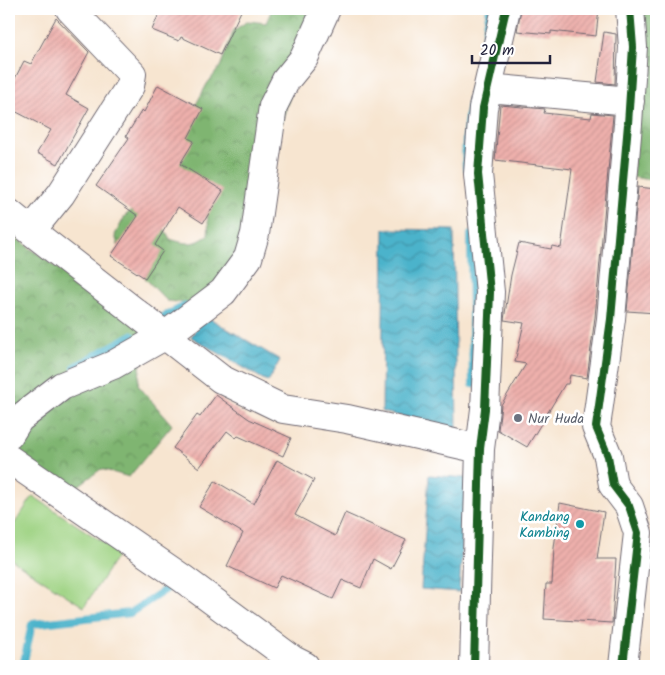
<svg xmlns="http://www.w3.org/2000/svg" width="665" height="675" font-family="Kalam,sans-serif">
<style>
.forest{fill:url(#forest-crowns);stroke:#506c56}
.pitch{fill:#9fd383;stroke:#607a5f}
.water{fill:url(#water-waves);stroke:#376a83}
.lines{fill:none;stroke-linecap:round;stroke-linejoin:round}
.stream{stroke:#4cb3cb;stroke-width:8}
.building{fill:url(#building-hatch)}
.minor-casing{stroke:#6d666f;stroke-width:30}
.minor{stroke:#fff;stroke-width:28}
.cycleway-casing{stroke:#fff;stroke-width:11}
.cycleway{stroke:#1b5e20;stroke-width:8}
.worship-dot{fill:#6b7280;stroke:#fff;stroke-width:2}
.culture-dot{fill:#0f9aa8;stroke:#fff;stroke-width:2}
.labels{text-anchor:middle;stroke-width:5;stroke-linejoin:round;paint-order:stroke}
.worship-label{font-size:14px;fill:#5b616d;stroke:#fff;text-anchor:start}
.culture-label{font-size:14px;fill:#0d838f;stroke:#fff;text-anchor:end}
</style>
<defs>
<pattern id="forest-crowns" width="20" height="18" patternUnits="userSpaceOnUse" patternTransform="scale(1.25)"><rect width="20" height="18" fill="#7fb571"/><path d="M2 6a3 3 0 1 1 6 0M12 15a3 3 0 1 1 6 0" fill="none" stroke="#68935e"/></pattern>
<pattern id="water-waves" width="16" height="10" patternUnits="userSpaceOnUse" patternTransform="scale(1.25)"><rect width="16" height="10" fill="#4cb3cb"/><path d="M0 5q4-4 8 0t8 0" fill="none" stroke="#3f91a6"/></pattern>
<pattern id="building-hatch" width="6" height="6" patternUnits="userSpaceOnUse" patternTransform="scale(1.25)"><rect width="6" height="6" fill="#eeb0ac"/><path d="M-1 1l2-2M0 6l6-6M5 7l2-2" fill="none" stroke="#cc9795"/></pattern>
</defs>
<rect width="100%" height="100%" fill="#fff"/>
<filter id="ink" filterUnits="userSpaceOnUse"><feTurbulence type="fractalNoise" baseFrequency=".02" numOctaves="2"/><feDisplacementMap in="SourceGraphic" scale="10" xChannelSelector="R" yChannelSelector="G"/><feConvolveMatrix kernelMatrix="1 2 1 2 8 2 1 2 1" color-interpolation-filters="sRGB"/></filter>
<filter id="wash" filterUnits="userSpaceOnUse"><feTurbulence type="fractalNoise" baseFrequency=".0096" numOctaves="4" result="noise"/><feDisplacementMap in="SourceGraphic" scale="20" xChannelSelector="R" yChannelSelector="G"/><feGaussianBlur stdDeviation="1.12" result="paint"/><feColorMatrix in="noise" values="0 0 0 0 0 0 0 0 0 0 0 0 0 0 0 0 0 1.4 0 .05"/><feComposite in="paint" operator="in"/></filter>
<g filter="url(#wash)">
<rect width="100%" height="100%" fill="#f7e5d0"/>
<!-- forest -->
<path class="forest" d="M 272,9 L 317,9 L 244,243 L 226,277 L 189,303 L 167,301 L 120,252 L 115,235 L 125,216 L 135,207 L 164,228 L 170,239 C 185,244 195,246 208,235 C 212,204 190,189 171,167 L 184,127 L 207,84 L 220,67 L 234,30 L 248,21 L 266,23 Z
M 642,9 L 656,9 L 656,181 L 633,177 Z
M 9,233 L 145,331 L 138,385 L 172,425 L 129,477 L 101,469 L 78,486 L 61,486 L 20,480 L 9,489 Z"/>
<!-- pitch -->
<path class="pitch" d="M 33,496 L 119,553 L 84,607 L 9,558 L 9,532 Z"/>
<!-- water -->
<path class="water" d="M 384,229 L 454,230 L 457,429 L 382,412 Z
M 204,315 L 280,360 L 268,382 L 191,337 Z
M 429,475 L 467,478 L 459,592 L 421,589 Z"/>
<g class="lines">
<!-- stream -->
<path class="stream" d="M 484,44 L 490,9
M 466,167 C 464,134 469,100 479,70
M 471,235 L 473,384
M 159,319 L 185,306
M 75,367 L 132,335
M 23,666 L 32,624 L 130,613 L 174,584 L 176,585"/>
</g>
<g id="blocks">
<!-- building -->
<path class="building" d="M 161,9 L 242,9 L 220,55 L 181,37 L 179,41 L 152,30 Z
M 521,9 L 599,9 L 596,36 L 551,31 L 551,34 L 517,31 Z
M 56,18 L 89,52 L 66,95 L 89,108 L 58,164 L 37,153 L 51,130 L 9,108 L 9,90 L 24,61 L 31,64 Z
M 604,32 L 616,34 L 615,84 L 597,82 Z
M 158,85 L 203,109 L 188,138 L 194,141 L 180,164 L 223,191 L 203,223 L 178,207 L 155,245 L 163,251 L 145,278 L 111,256 L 138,216 L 96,186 L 129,138 L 126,136 L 142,110 L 144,112 Z
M 500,105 L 545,109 L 544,113 L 591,118 L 592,113 L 613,115 L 595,317 L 587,378 L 570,375 L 568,384 L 565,384 L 527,447 L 498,430 L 501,405 L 526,364 L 515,362 L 524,323 L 504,320 L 511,275 L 519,243 L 551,249 L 552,246 L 561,248 L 572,169 L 495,160 Z
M 638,187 L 656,189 L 656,313 L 627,311 Z
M 216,395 L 249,419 L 291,438 L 283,456 L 238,436 L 236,438 L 227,431 L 199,468 L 173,448 L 197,415 L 200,417 Z
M 277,460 L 314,480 L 295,515 L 335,536 L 345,513 L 406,540 L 391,569 L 373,559 L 361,588 L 342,580 L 333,599 L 281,575 L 274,588 L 227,566 L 243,533 L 199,507 L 215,481 L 254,504 Z
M 560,503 L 604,512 L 597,559 L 616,559 L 612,623 L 544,619 L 546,584 L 552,584 L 554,548 Z"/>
</g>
</g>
<g filter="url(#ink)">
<use href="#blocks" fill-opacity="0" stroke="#6d666f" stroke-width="1"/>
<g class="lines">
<!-- minor casing -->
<g class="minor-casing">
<path id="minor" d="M 488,88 L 630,101
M 9,213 L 31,231 L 61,194 L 130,86 L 132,74 L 70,9
M 31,231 L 221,379 L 283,409 L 347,419 L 480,449
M 9,435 L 19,419 L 62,386 L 113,365 L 166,335 L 223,292 L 248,258 L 255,234 L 273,106 L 286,80 L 304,58 L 326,9
M 9,459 L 182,578 L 293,660 L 305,666
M 474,666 L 480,449 L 485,409 L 490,292 L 478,174 L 483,108 L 506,9
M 623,666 L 638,533 L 629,506 L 613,485 L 608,456 L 596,427 L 611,319 L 628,124 L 633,47 L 630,9"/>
</g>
<!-- minor -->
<use href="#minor" class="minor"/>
<!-- cycleway casing -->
<g class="cycleway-casing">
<path id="cycleway" d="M 474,666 L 480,449 L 485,409 L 490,292 L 478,174 L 483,108 L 506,9
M 623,666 L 638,533 L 629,506 L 613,485 L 608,456 L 596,427 L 611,319 L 628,124 L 633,47 L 630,9"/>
</g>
<!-- cycleway -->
<use href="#cycleway" class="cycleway"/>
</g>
</g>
<!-- markers -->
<circle class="worship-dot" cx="518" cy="418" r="5"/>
<circle class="culture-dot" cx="580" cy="524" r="5"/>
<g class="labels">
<!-- worship labels -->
<g class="worship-label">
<text x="528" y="423">Nur Huda</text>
</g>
<!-- culture labels -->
<g class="culture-label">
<text x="570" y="521">Kandang<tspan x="570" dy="16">Kambing</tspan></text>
</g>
</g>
<!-- margin -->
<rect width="665" height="675" fill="none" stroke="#fff" stroke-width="30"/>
<!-- scale -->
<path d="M472 55v8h78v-8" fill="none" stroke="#22223b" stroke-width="2.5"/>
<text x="480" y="55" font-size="15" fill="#22223b" stroke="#ffffff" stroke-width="4" paint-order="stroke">20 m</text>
</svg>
